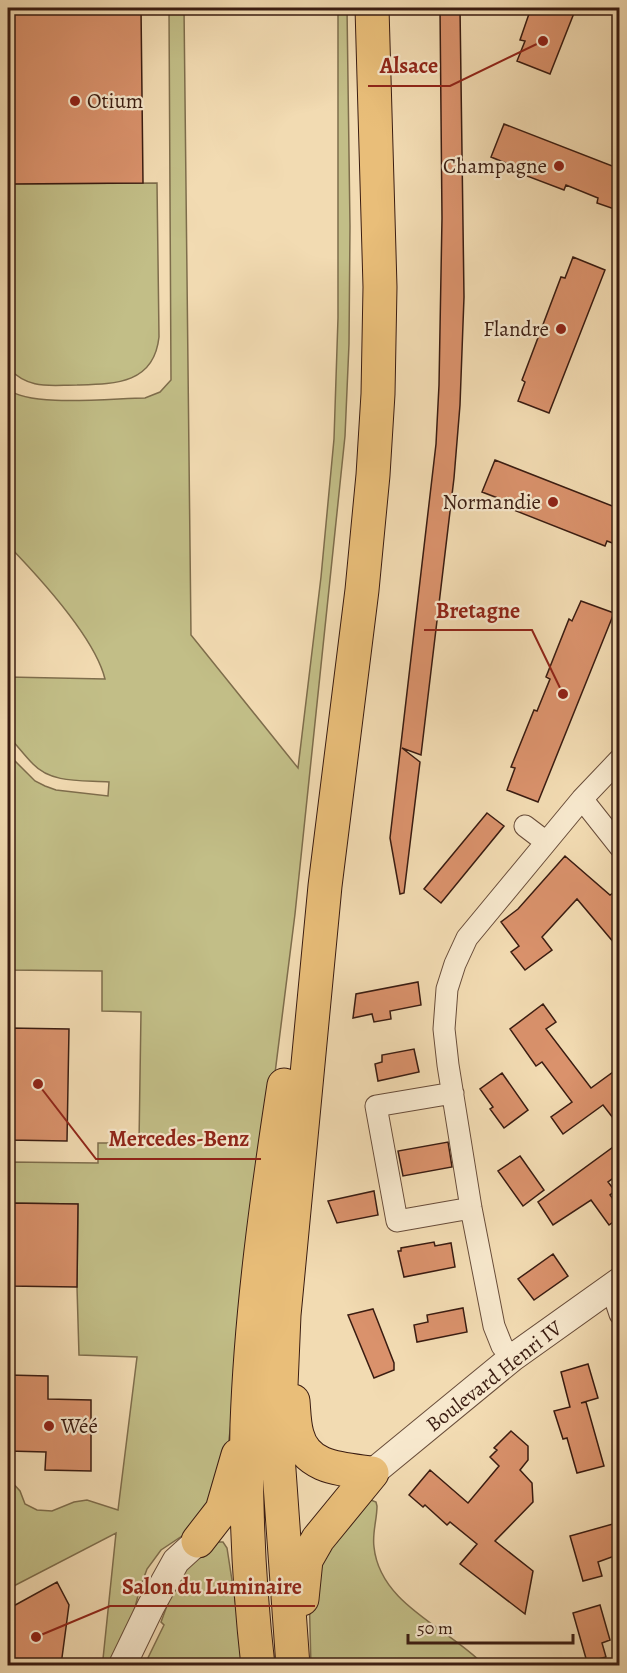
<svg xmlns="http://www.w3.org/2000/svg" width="627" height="1673" font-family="Alegreya,serif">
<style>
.green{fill:#c2be87;stroke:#7e6d4c;stroke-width:1.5}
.building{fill:#da926c;stroke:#3a1c11;stroke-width:1.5}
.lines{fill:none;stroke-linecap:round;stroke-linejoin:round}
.minor-casing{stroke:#684c39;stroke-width:23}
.tertiary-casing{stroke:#684c39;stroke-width:29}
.primary-casing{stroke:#3a1c11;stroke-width:35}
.minor{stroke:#f7e8cd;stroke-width:21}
.tertiary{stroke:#f7e8cd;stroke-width:27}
.primary{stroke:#e9be79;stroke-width:33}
.poi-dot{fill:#8f2418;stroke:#f7e8cd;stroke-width:2}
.labels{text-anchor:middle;stroke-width:4.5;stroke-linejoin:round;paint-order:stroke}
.poi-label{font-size:21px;fill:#3a1c11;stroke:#f7e8cd;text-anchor:end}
.street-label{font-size:21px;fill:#3a1c11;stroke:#f7e8cd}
.leader{fill:none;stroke:#8f2418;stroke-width:2}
.callout-dot{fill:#8f2418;stroke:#f7e8cd;stroke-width:2}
.callout-label{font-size:22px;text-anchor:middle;font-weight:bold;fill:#8f2418;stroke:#f7e8cd;stroke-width:4.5;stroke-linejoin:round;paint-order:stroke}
</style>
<rect width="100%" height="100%" fill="#f2dbb2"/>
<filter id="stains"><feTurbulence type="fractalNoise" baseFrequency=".00333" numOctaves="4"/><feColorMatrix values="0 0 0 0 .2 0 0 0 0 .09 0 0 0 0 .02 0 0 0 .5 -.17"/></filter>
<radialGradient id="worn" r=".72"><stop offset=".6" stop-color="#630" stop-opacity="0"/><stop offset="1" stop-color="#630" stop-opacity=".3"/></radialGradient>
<!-- green -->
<path class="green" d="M 169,8 L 184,8 L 191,635 L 298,768 L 321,577 L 334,439 L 338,318 L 338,8 L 347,8 L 350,226 L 349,344 L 345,436 L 295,914 L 225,1471 L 194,1528 L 161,1550 L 147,1569 L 140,1588 L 133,1615 L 110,1662 L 103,1659 L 116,1533 L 8,1589 L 8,1478 L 20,1491 L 25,1504 L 37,1510 L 52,1511 L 74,1502 L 87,1500 L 118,1510 L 137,1357 L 79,1355 L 77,1287 L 78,1204 L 8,1203 L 8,1162 L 98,1163 L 98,1143 L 139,1143 L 141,1012 L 102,1011 L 102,971 L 8,970 L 8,754 L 35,781 L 45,786 L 56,790 L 108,796 L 109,782 C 83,780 52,784 33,764 C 24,755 17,745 8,736 L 8,677 L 105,679 C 95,638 38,576 8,545 L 8,389 C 29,408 115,398 145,398 L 160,392 L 171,380 Z
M 157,183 L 159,337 C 154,384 115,384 77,385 C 49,385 30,390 8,368 L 8,184 Z
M 363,1497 L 376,1502 L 377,1506 C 377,1520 372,1533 374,1547 C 380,1605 449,1628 484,1665 L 311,1666 L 309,1590 L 311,1570 Z
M 218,1542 L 223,1542 L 227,1548 L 245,1665 L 144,1666 L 164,1625 L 161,1622 L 172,1592 L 187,1566 Z"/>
<!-- building -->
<path class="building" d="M 8,8 L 141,8 L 143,183 L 8,184 Z
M 440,8 L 460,8 L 464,297 L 460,405 L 454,478 L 421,755 L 402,748 L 420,762 L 404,893 L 400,894 L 390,838 L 436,444 L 439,385 L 442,218 Z
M 531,8 L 576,8 L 550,74 L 517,61 L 525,41 L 520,40 Z
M 504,124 L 620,169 L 620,211 L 597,203 L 598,198 L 566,185 L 564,190 L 506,168 L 508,164 L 491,157 Z
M 573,257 L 605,270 L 549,413 L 518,401 L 525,382 L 522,380 L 561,277 L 565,278 Z
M 495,460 L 620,509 L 620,546 L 607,541 L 605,546 L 501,505 L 503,500 L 482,492 Z
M 581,601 L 614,613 L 538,802 L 507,790 L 515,768 L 511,767 L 534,710 L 537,711 L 550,679 L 546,677 L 569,619 L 572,621 Z
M 487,813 L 504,826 L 441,903 L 424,889 Z
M 565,856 L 610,895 L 620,888 L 620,950 L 577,899 L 542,937 L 552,950 L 525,970 L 511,952 L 519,946 L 501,922 L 518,909 Z
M 418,982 L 421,1005 L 390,1011 L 391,1019 L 374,1022 L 372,1014 L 353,1018 L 356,994 Z
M 543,1004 L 556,1022 L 546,1029 L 591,1088 L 620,1067 L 620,1127 L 603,1105 L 563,1134 L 551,1117 L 572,1102 L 542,1062 L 536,1066 L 510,1029 Z
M 8,1028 L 69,1029 L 67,1141 L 8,1140 Z
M 414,1049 L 419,1072 L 378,1081 L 375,1064 L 382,1062 L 382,1055 Z
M 502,1073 L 528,1110 L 504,1128 L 490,1109 L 493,1107 L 480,1089 Z
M 448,1142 L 452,1167 L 403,1176 L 398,1151 Z
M 620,1142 L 620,1173 L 608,1182 L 615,1191 L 610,1195 L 620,1208 L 620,1217 L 609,1225 L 591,1200 L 553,1225 L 538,1202 Z
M 520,1156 L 544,1190 L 523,1206 L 498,1171 Z
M 374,1191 L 378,1215 L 337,1223 L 328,1201 Z
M 8,1203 L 78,1204 L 77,1287 L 8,1286 Z
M 434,1242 L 435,1246 L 451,1243 L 455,1267 L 404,1277 L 398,1251 L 401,1251 L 401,1248 Z
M 553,1254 L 568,1276 L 534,1300 L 518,1279 Z
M 463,1308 L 467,1332 L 417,1342 L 414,1325 L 428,1322 L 427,1315 Z
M 373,1309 L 394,1363 L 394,1370 L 374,1378 L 348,1315 Z
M 588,1364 L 598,1398 L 581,1403 L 586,1402 L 604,1466 L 577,1473 L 567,1438 L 563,1439 L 554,1411 L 570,1407 L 561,1372 Z
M 8,1375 L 48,1376 L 48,1399 L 91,1400 L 91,1471 L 45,1470 L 46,1452 L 8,1451 Z
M 511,1431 L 528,1446 L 528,1460 L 520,1470 L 532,1483 L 533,1502 L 495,1541 L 533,1571 L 525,1614 L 460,1564 L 477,1544 L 450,1522 L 447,1525 L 425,1505 L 423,1507 L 409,1495 L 430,1470 L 468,1503 L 499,1466 L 490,1457 L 497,1450 L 494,1448 Z
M 620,1522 L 620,1554 L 598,1562 L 602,1576 L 583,1581 L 570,1536 Z
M 57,1582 L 69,1605 L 61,1665 L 8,1665 L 8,1609 Z
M 600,1605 L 610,1640 L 602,1643 L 606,1657 L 587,1662 L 573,1613 Z"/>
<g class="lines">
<!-- minor casing -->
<g class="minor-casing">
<path id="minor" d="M 582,799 L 620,847
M 525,826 L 546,842
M 453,1093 L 376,1106 L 397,1221 L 471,1208
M 611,1287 L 620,1314
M 512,1358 L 502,1346 L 494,1326 L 471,1208 L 448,1065 L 444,1029 L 447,989 L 455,964 L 467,938 L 582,799 L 620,759"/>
</g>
<!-- tertiary casing -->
<g class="tertiary-casing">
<path id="tertiary" d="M 372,1473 L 512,1358 L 620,1281
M 122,1666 L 151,1606 L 176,1561 L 198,1541"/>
</g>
<!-- primary casing -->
<g class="primary-casing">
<path id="primary" d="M 293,1401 C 294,1412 294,1424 297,1434 C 306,1469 342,1469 372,1473
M 198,1541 L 222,1510 L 238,1455
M 302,1599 L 306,1560 L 318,1539 L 372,1473
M 258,1666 C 249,1586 245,1505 247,1425 C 251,1312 267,1196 284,1085
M 293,1666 L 278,1456 L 284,1315 L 325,886 L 362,590 L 373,475 L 378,394 L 380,287 L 372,8"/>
</g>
<!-- minor -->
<use href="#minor" class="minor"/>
<!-- tertiary -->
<use href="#tertiary" class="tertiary"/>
<!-- primary -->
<use href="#primary" class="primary"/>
</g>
<!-- markers -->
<g class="poi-dot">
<circle cx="75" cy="101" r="6"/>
<circle cx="559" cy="166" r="6"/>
<circle cx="561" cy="329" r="6"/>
<circle cx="553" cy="502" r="6"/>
<circle cx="49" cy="1426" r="6"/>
</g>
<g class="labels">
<!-- poi labels -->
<g class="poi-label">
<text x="87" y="108" text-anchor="start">Otium</text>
<text x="547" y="173">Champagne</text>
<text x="549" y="336">Flandre</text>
<text x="541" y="509">Normandie</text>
<text x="61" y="1433" text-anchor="start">Wéé</text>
</g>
<!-- street labels -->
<g class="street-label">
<text transform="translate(494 1376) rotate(-38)" y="7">Boulevard Henri IV</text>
</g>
</g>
<!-- callouts -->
<path class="leader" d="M543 41L450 86H368M563 694L532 630H424M38 1084L96 1159H261M36 1637L110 1606H315"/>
<g class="callout-dot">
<circle cx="543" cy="41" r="6"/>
<circle cx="563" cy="694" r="6"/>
<circle cx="38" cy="1084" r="6"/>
<circle cx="36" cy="1637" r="6"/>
</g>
<g class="callout-label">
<text x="409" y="73">Alsace</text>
<text x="478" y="618">Bretagne</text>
<text x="179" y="1146">Mercedes-Benz</text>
<text x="212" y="1594">Salon du Luminaire</text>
</g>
<!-- margin -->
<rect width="627" height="1673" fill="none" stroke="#f2dbb2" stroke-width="30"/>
<rect x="9" y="9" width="609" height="1655" fill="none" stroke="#3a1c11" stroke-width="3"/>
<rect x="15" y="15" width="597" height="1643" fill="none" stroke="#3a1c11" stroke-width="1.5"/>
<!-- scale -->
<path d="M408 1634v9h165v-9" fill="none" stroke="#3a1c11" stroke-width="3"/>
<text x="417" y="1634" font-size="18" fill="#3a1c11" stroke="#f7e8cd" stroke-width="4.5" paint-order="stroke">50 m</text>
<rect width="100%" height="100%" filter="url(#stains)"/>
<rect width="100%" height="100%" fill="url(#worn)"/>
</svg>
